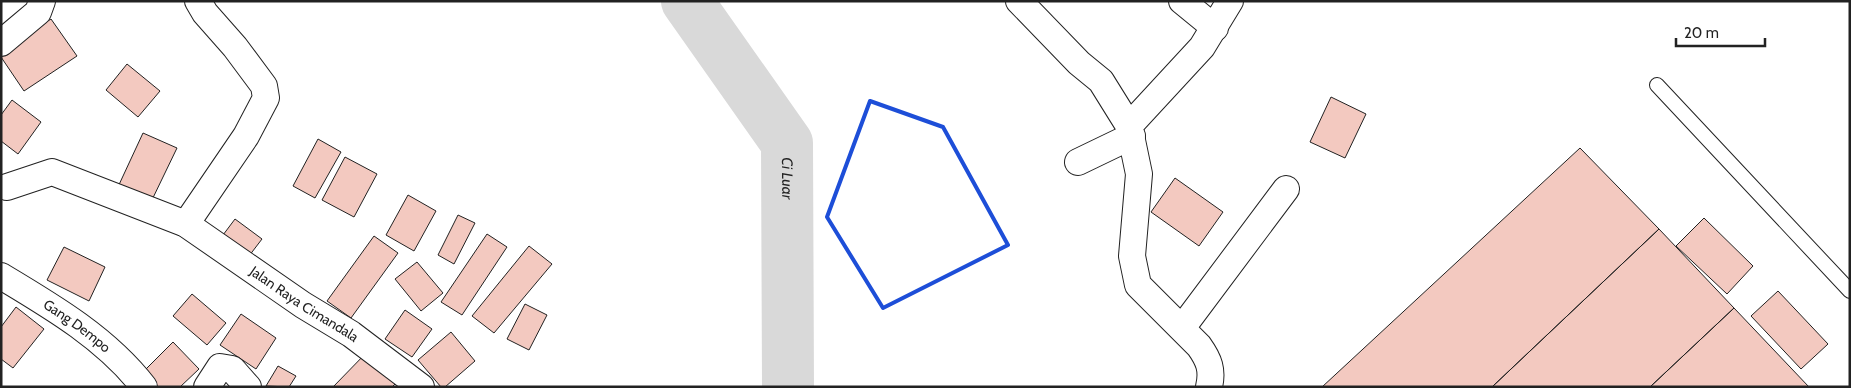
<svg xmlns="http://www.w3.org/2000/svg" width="1851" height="388" font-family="Cabin,sans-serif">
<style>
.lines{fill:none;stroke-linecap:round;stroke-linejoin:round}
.river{stroke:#d9d9d9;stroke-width:52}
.building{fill:#f3c9c0;stroke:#222}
.lane-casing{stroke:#222;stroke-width:16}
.street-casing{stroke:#222;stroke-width:28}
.lane{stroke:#fff;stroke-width:14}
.street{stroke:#fff;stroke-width:26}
.marked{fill:none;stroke:#1d4ed8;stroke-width:4;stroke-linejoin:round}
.labels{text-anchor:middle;stroke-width:4;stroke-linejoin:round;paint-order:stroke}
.street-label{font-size:14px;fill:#222;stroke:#fff}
.water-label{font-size:15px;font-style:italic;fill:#222;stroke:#fff}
</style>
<rect width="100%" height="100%" fill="#fff"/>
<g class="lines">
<!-- river -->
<path class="river" id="s1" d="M 687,1 L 787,143 L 788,387"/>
</g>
<!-- building -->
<path class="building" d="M 51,19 L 77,56 L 24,91 L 1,57 L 1,52 Z
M 127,64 L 160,91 L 138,117 L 106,90 Z
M 1331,97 L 1366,114 L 1345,158 L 1310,142 Z
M 12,100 L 41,122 L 18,154 L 1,141 L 1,115 Z
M 143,133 L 177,148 L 150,204 L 117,189 Z
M 318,139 L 341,152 L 315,198 L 293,186 Z
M 1580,148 L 1659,229 L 1492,387 L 1322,387 Z
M 345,157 L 377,174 L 354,217 L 322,200 Z
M 1175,178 L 1223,212 L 1199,246 L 1151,212 Z
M 408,195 L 436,211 L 414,251 L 386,235 Z
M 458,215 L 475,223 L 454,264 L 438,255 Z
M 1704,218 L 1753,266 L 1727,294 L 1676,246 Z
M 235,219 L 262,239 L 249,256 L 223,235 Z
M 1659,229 L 1734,308 L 1650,387 L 1492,387 Z
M 487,234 L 507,247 L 462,315 L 441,302 Z
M 374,236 L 398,253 L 351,318 L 327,301 Z
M 529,246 L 552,264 L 494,333 L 472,316 Z
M 64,247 L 105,267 L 89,301 L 47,280 Z
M 417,262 L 443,293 L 421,311 L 395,279 Z
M 1778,291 L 1828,344 L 1801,369 L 1751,316 Z
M 192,294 L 226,323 L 207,345 L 173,316 Z
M 525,304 L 547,315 L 529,350 L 507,339 Z
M 16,307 L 44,329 L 13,368 L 1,359 L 1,327 Z
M 1734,308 L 1809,387 L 1650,387 Z
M 405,310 L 432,329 L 412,357 L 385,339 Z
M 241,314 L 276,338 L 256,369 L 220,345 Z
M 451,332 L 475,361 L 445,387 L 441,387 L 418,360 Z
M 173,342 L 199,369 L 180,387 L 158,387 L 143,372 Z
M 368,351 L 399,380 L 392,387 L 333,387 Z
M 278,366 L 296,376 L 289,387 L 266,386 Z"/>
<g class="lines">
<!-- lane casing -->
<g class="lane-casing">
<path id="lane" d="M 1657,85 L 1850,291"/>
</g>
<!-- street casing -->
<g class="street-casing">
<g id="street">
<path d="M 1019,1 L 1079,63 L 1101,81 L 1129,126"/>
<path d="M 1182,1 L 1215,28"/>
<path d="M 1,43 L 38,12 L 42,1"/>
<path d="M 1078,162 L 1132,136"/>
<path id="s2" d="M 7,187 L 52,172 L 186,224 L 303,305 L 351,334 L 421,387"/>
<path d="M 186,224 L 246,136 L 266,98 L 264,86 L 235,47 L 205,13 L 198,1"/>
<path id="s3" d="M 1,276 C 53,307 107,339 144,387"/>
<path d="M 1182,328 L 1286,189"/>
<path d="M 207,387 L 220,367 L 232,369 L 248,387"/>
<path d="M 1209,387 C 1213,370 1209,360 1199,346 L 1138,285 L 1132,256 L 1139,174 L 1129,126 L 1202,47 L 1230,1"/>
</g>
</g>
<!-- lane -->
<use href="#lane" class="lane"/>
<!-- street -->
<use href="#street" class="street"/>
</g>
<!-- marked area -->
<path class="marked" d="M 870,101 L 943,127 L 1008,245 L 883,308 L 827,217 Z"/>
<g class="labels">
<!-- street labels -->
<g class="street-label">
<text dy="5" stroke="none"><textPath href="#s2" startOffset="334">Jalan Raya Cimandala</textPath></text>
<text dy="5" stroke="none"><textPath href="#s3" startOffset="91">Gang Dempo</textPath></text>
</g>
<!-- water labels -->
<g class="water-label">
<text dy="5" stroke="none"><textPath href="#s1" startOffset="209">Ci Luar</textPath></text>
</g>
</g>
<!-- border -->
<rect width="1851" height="388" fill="none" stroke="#222222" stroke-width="5"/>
<!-- scale -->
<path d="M1676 38v8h89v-8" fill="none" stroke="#222222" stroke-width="2.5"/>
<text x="1684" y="38" font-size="15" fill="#222222" stroke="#ffffff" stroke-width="4" paint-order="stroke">20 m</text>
</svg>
